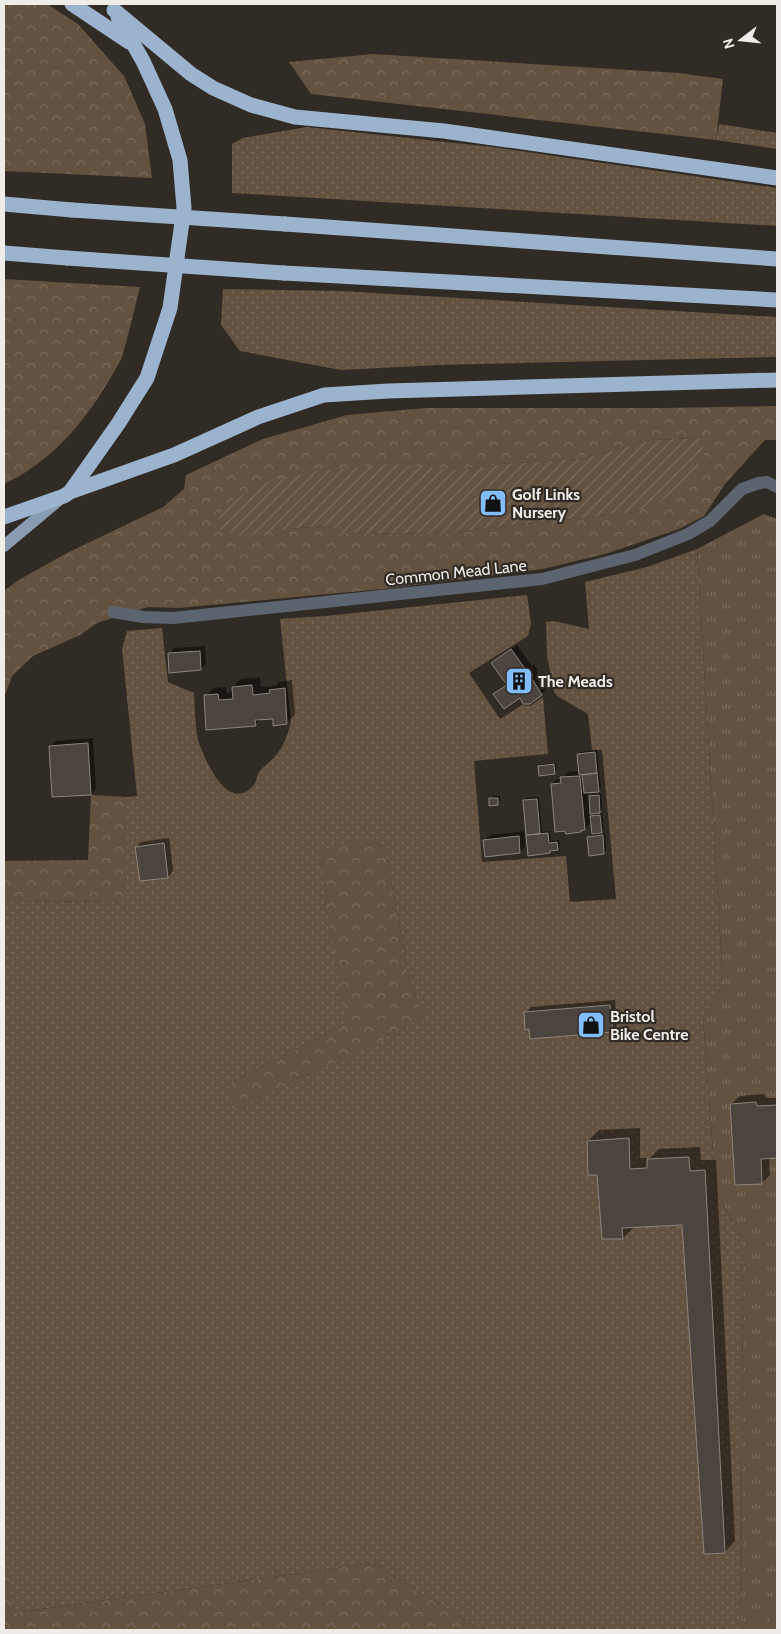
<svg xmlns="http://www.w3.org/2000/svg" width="781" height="1634" font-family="Cabin,sans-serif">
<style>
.grass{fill:url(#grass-dots);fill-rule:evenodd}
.forest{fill:url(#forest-crowns);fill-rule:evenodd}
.park{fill:url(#park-tufts)}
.garden{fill:url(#garden-furrows)}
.pitch{fill:#635240}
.shadow{fill:#0007;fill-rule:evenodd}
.building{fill:#4c453f;stroke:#8c857e}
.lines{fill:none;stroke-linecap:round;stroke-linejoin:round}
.minor{stroke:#5c656f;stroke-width:12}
.major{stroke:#899db2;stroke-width:12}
.highway{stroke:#9bb3cc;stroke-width:15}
.highway-bridge{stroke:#9bb3cc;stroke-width:15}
.labels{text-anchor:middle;stroke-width:4.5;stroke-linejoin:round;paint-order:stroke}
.poi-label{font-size:16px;font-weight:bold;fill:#f0ece8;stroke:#312b25;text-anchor:start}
.street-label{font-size:16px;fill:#f0ece8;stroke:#312b25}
</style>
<defs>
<pattern id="grass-dots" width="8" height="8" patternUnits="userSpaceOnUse" patternTransform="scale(1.25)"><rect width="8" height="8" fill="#635240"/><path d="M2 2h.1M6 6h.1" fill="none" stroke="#7a6b5c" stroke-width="1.8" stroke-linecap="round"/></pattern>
<pattern id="forest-crowns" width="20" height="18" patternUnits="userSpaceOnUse" patternTransform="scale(1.25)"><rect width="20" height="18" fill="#635240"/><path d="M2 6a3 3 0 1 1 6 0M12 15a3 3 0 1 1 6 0" fill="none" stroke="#7a6b5c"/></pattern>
<pattern id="park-tufts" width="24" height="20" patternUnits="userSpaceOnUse" patternTransform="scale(1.25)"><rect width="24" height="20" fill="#635240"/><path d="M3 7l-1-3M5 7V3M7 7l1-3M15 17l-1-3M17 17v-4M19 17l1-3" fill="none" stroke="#7a6b5c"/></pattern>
<pattern id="garden-furrows" width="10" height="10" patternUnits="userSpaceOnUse" patternTransform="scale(1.25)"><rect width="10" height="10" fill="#635240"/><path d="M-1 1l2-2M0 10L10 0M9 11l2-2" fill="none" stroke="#7a6b5c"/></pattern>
</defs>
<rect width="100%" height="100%" fill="#312b25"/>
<!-- grass -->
<path class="grass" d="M 719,124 L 777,133 L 777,149 L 716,140 Z
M 307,127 L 492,147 L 777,188 L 777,226 L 232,193 L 232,144 L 243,138 Z
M 223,289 L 340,291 L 777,317 L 777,357 L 439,365 L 341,370 L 240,351 L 221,325 Z
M 697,549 L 723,985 L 703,1017 L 716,1193 L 743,1238 L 741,1630 L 481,1630 L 373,1563 L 13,1613 L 4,1547 L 4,901 L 127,902 L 127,797 L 137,796 L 122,649 L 127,631 L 162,628 L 168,682 L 194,693 C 195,708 195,730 199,743 C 206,762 228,813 253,786 C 257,782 256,777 259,772 C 263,766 271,762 275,756 C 284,747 288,733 291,722 L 280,619 L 325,616 L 527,595 L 531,623 L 528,636 L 469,673 L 500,719 L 522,705 L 530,706 L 543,697 L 548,754 L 474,761 L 482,862 L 566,856 L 570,902 L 616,899 L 602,750 L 592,750 L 588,714 L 557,696 L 554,692 L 547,655 L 546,622 L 554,621 L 589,629 L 585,582 L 647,567 ZM 387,858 L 409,979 L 424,1016 L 232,1083 L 346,1023 Z"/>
<!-- forest -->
<path class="forest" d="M 4,4 L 47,4 L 78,24 L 124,76 L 145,124 L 152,178 L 4,171 Z
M 373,54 L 678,73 L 723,79 L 716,140 L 311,94 L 289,62 Z
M 4,279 L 140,287 C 134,310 129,334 122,357 C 119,364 114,371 111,377 C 86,421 50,463 4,484 Z
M 777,406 L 777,440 L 765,440 L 725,484 L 704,516 L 679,529 L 605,554 L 543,569 L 383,589 L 179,608 L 148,607 L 97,623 L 80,635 L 33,656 L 12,676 L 4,698 L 4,591 L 17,581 L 65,554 L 163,507 L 184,489 L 186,475 L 263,439 L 347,415 L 426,408 L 661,408 ZM 698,438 L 635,512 L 435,534 L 345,533 L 325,526 L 288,529 L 439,469 L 461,470 L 501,464 L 580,459 L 651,440 Z
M 91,795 L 127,797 L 127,902 L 4,901 L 4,861 L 88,860 Z
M 351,841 L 380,841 L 387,858 L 409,979 L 424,1016 L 368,1048 L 232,1111 L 232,1083 L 346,1023 L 318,852 Z
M 4,1547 L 14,1613 L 373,1563 L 481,1630 L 4,1630 Z"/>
<!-- park -->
<path class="park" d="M 764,514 L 777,519 L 777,1630 L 741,1630 L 743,1238 L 716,1193 L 703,1017 L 723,985 L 697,549 Z"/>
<!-- garden -->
<path class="garden" d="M 699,438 L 705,453 L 690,478 L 666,498 L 635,512 L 435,534 L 345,533 L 325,526 L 288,529 L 243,536 L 220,529 L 219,515 L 230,502 L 265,482 L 316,471 L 392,464 L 461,470 L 501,464 L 580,459 L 651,440 Z"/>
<!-- pitch -->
<path class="pitch" d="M 777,1548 L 777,1630 L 769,1630 Z"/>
<!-- shadow -->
<path class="shadow" d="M 517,645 L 532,666 L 534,664 L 538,670 L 536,671 L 546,689 L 541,695 L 520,696 L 495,694 L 508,684 L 493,663 Z
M 205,646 L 206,664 L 201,669 L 169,654 L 174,648 Z
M 260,677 L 261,687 L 275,686 L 279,682 L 292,680 L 295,714 L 287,723 L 274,717 L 261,718 L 255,725 L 205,696 L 214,688 L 226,687 L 227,693 L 234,692 L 233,687 L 241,679 Z
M 93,738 L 96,789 L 91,794 L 50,746 L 56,741 Z
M 597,750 L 601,788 L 598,790 L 587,792 L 588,798 L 592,794 L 601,793 L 602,809 L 597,814 L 602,814 L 604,829 L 600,834 L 605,833 L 606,851 L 604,853 L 588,837 L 594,834 L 592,822 L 585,829 L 552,784 L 557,779 L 562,779 L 567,772 L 580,771 L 578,754 L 580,752 ZM 596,812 L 590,819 L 589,813 Z
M 556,763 L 557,770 L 554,773 L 539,767 L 541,764 Z
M 493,796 L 500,796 L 500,802 L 498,804 L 490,799 Z
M 539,797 L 542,832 L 550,831 L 551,841 L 559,840 L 560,847 L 550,852 L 529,854 L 524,801 L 526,798 Z
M 524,831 L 525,847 L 520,852 L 485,840 L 490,835 Z
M 169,838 L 173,871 L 168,877 L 136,848 L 141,842 Z
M 615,1000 L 617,1025 L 612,1031 L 530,1028 L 525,1013 L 531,1007 Z
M 764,1094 L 766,1098 L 777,1098 L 777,1157 L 769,1158 L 770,1175 L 762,1183 L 731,1104 L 740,1096 Z
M 640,1128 L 640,1158 L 650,1158 L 659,1149 L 700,1147 L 701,1160 L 716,1160 L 735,1541 L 725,1552 L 684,1224 L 634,1227 L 623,1238 L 598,1174 L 588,1141 L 599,1130 Z"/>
<!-- building -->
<path class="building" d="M 511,649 L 526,670 L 528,669 L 533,676 L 531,677 L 542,695 L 530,704 L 523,704 L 520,698 L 504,709 L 493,694 L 507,685 L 491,663 Z
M 200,651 L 201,670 L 169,673 L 168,653 Z
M 252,685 L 253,695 L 270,693 L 269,690 L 285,688 L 287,724 L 273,726 L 273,719 L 255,720 L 256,726 L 206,730 L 204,695 L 218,694 L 219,700 L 233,699 L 232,687 Z
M 88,743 L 91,795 L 52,797 L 49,746 Z
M 595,752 L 597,773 L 579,775 L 577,754 Z
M 554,764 L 555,774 L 539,776 L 538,766 Z
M 597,773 L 599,792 L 584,793 L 582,775 Z
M 580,776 L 585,830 L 581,831 L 581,832 L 566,834 L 565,831 L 555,832 L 551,784 L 561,783 L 560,777 Z
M 599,795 L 600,813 L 590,814 L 589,796 Z
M 489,798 L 498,798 L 498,805 L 489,806 Z
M 537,799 L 540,834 L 526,835 L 523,800 Z
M 600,815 L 602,833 L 592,834 L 590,816 Z
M 548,833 L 549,843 L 557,842 L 558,850 L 550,851 L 550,853 L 528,856 L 526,835 Z
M 603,835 L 604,854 L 589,856 L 587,837 Z
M 519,836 L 520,853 L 485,857 L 483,840 Z
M 164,843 L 168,878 L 140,881 L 135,847 Z
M 610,1005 L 613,1032 L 530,1039 L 529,1029 L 525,1030 L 524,1012 Z
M 756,1102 L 757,1106 L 777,1105 L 777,1158 L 761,1159 L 762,1184 L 735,1185 L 730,1104 Z
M 629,1138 L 630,1169 L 647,1168 L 647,1159 L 689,1157 L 690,1171 L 705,1170 L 725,1553 L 704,1554 L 682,1225 L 622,1228 L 623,1239 L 602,1239 L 597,1175 L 588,1175 L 587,1141 Z"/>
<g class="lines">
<!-- minor -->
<path class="minor" d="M 113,612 L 143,617 L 173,618 L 542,579 L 635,555 L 688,534 L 710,521 L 742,489 L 759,483 L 767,482 L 777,487"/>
<!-- major -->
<path class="major" d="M 4,546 L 60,499"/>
<!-- highway -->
<path class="highway" d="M 72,4 L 129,42
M 114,10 L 191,74 L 213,88 L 251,105 L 295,117 L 444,131 L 777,178
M 4,204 L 72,210
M 285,224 L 777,259
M 4,253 L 67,258
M 284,273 L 777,300
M 70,492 L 174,455 L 258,417 L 324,395 L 388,391 L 777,380
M 4,517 L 64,496 L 70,492 L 118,424 L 147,378 L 170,308 L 184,208 L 180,160 L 165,109 L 143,61 L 118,17"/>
<!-- highway-bridge -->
<path class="highway-bridge" d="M 72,210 L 285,224
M 67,258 L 284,273"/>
</g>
<!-- icons -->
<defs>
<g id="shop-square" transform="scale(1.4375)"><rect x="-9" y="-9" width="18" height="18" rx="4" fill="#81bdfa" stroke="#312b25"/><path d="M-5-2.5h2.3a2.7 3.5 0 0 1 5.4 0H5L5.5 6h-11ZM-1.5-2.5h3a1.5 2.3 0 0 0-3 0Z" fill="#111"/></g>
<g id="building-square" transform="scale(1.4375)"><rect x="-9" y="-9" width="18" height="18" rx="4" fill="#81bdfa" stroke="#312b25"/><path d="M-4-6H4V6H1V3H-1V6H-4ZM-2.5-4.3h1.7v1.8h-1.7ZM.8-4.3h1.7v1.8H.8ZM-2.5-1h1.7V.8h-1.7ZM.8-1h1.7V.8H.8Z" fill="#111"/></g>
</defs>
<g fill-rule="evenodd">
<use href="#shop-square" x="493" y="503"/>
<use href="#building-square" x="519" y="681"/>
<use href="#shop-square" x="591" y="1025"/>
</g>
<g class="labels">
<!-- poi labels -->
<g class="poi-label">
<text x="512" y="500">Golf Links<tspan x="512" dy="18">Nursery</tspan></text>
<text x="538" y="687">The Meads</text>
<text x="610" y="1022">Bristol<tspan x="610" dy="18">Bike Centre</tspan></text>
</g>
<!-- street labels -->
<g class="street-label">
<text transform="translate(456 572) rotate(-6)" y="6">Common Mead Lane</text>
</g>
</g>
<!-- border -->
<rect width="781" height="1634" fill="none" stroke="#f0ece8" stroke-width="10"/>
<!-- north arrow -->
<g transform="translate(741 40) rotate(254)" stroke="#312b25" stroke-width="4" paint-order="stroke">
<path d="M0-4L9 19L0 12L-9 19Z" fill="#f0ece8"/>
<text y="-8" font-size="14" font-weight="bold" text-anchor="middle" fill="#f0ece8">N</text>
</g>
</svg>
